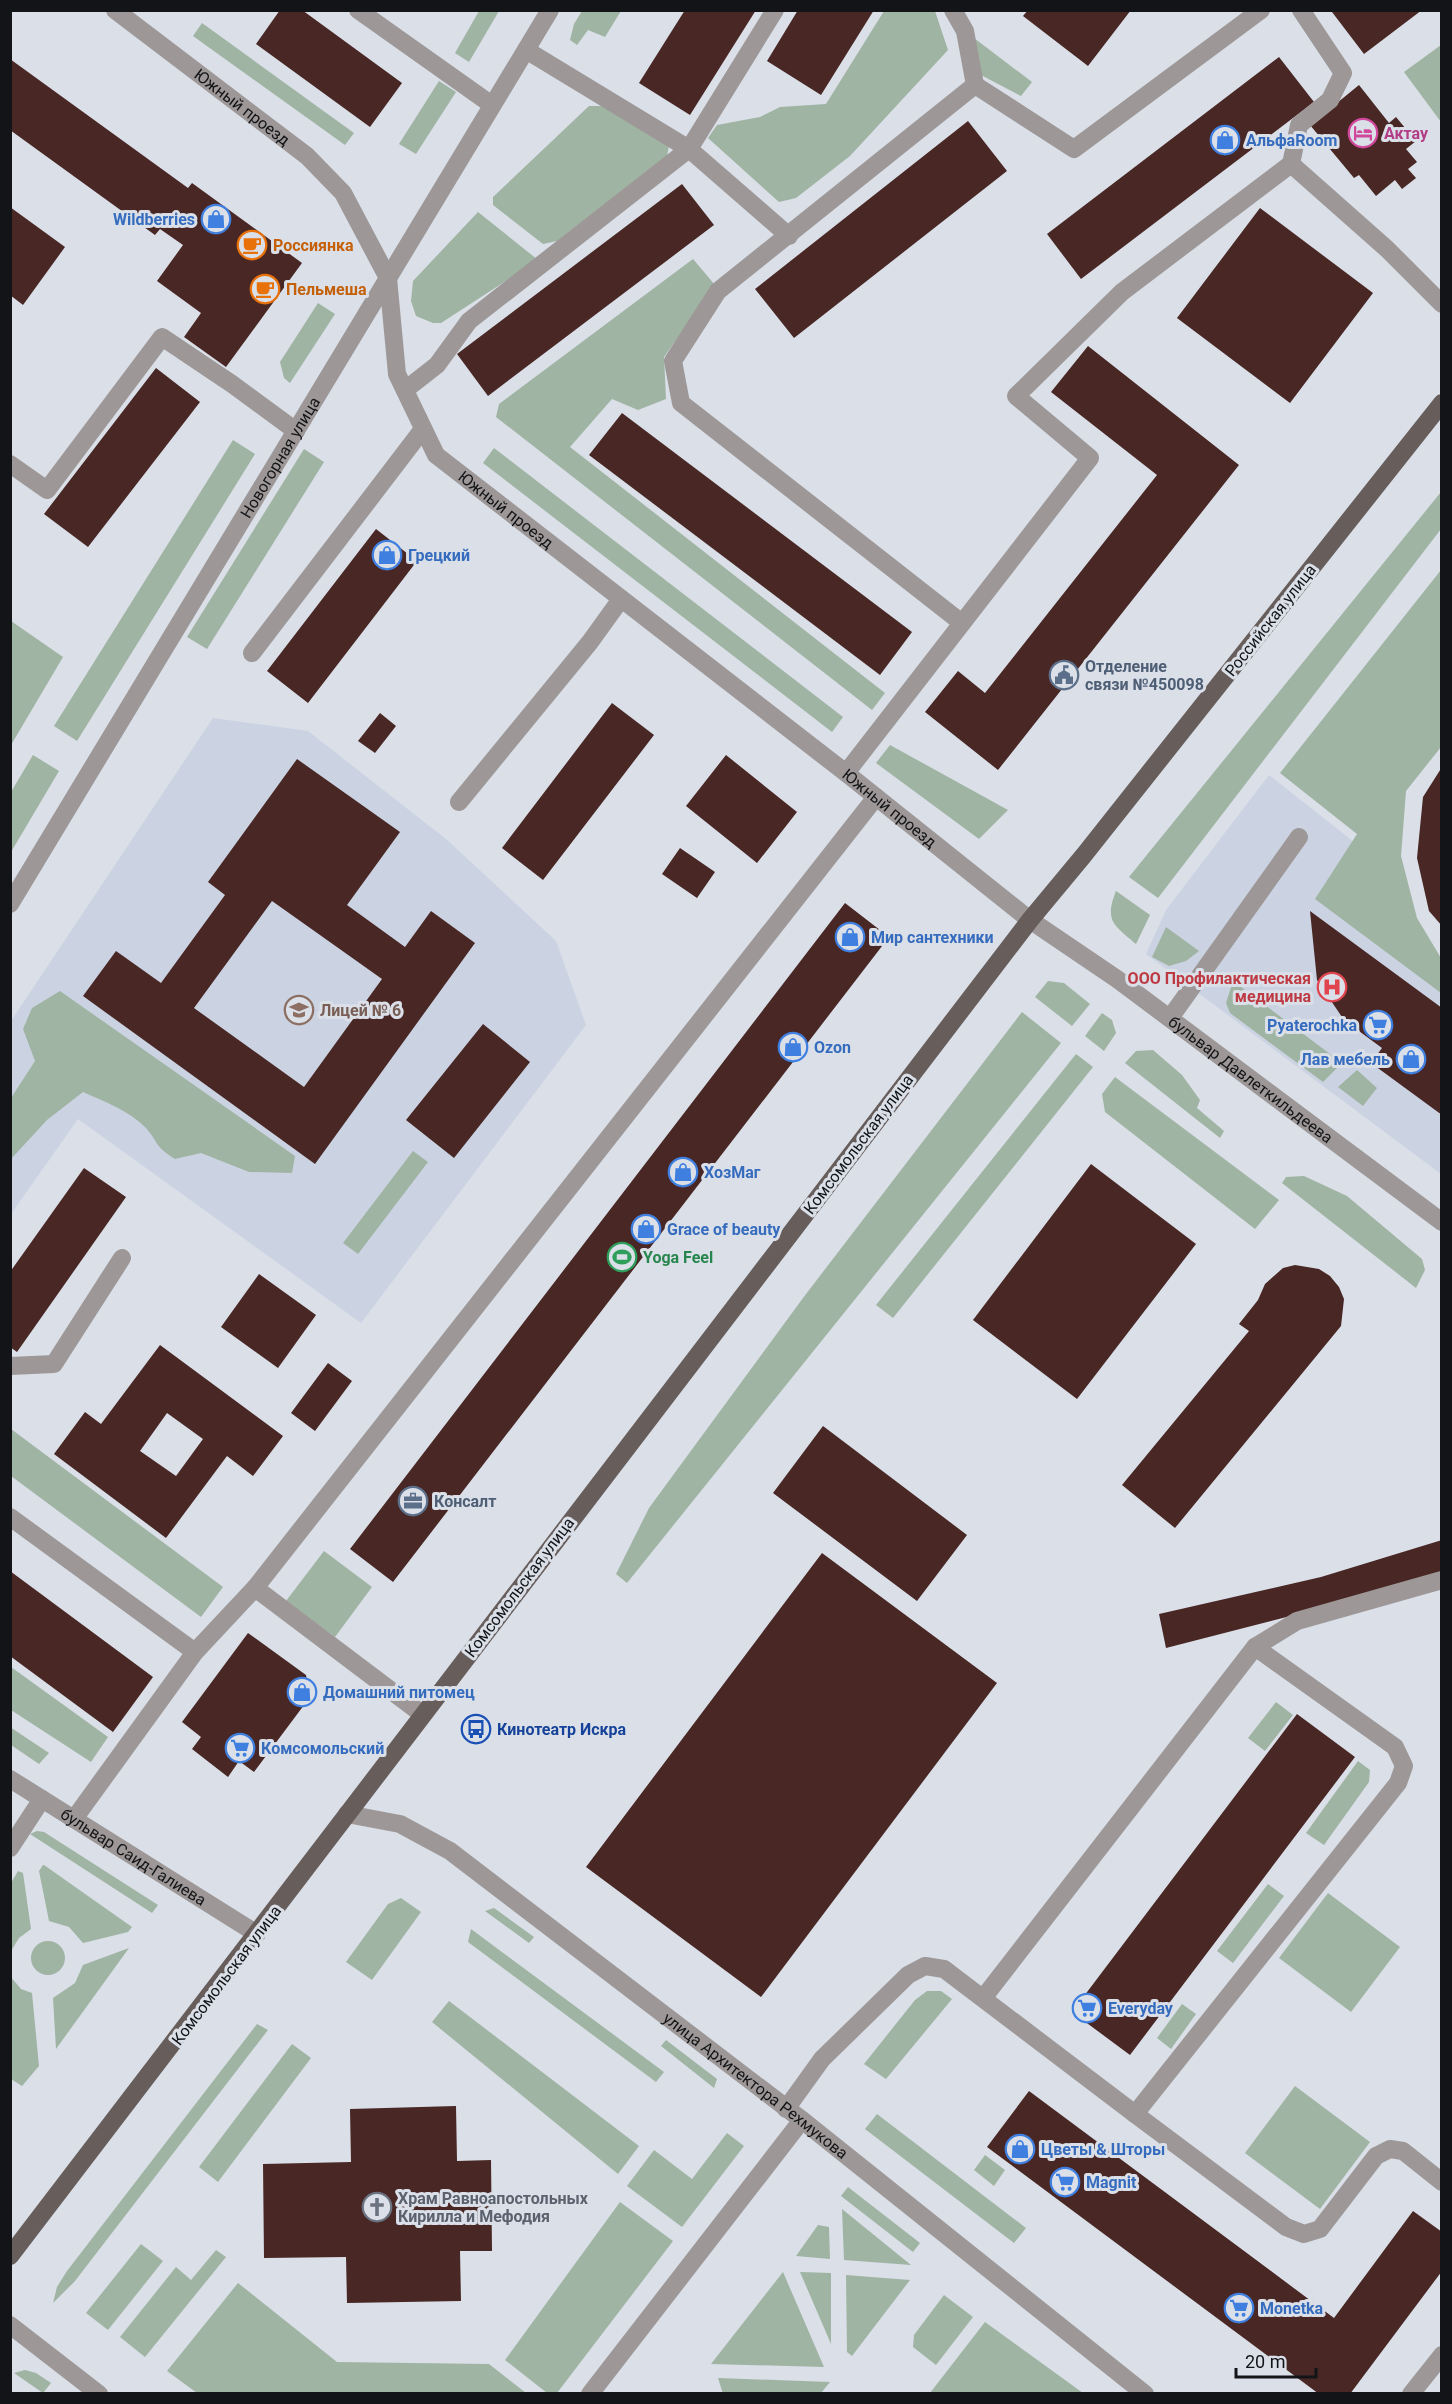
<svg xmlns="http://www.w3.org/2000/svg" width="1452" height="2404" font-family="Roboto,sans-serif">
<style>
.built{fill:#cbd3e3}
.green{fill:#9fb4a2}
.building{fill:#482724;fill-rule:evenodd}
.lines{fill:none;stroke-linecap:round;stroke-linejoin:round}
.minor{stroke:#9d9897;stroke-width:18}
.major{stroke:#675e5c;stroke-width:18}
.labels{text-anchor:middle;stroke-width:6;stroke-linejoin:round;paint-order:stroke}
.street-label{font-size:16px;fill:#131418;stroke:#dadfe8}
.hotel-label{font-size:16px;font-weight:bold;fill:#b23c85;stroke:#dadfe8;text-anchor:start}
.shop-label{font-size:16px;font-weight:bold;fill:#366cbe;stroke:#dadfe8;text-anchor:start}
.food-label{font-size:16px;font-weight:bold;fill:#c56008;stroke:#dadfe8;text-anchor:start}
.service-label{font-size:16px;font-weight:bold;fill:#4e5e75;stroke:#dadfe8;text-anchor:start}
.health-label{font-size:16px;font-weight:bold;fill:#be3a42;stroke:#dadfe8;text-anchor:end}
.education-label{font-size:16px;font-weight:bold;fill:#785e54;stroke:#dadfe8;text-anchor:start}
.leisure-label{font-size:16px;font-weight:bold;fill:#27864d;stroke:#dadfe8;text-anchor:start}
.transit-label{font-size:16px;font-weight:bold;fill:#164399;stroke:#dadfe8;text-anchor:start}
.worship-label{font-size:16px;font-weight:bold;fill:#5b616d;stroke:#dadfe8;text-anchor:start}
</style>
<rect width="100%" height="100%" fill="#dadfe8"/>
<!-- built -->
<path class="built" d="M 213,718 L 308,731 L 446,839 L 556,941 L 586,1025 L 361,1323 L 78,1119 L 11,1214 L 11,1021 Z
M 1269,775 L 1354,842 L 1441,982 L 1441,1174 L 1146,954 L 1166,910 Z"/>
<!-- green -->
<path class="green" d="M 479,11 L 499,11 L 469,62 L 455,53 Z
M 582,11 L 582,10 L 621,11 L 605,37 L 588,30 L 577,45 L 570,40 L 574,24 Z
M 884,11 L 935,11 L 948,50 L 850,156 L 796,198 L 779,202 L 708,138 L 717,125 L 760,117 L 780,107 L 826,104 Z
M 202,23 L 354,133 L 345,145 L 193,36 Z
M 974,38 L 1032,82 L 1021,96 L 979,74 Z
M 1441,45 L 1441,122 L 1404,72 Z
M 439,81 L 456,92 L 416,154 L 399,144 Z
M 589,106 L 603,106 L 669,146 L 667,156 L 557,241 L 543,244 L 493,205 L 493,197 Z
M 478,212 L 538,260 L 441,323 L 433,323 L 416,316 L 411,301 L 413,281 Z
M 693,259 L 715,285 L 664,357 L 666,399 L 638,410 L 612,399 L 570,447 L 885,693 L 872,710 L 496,417 L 499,404 Z
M 318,303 L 335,314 L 290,383 L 284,378 L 280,362 Z
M 233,440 L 255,454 L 77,741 L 54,726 Z
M 494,448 L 843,717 L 832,732 L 483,463 Z
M 304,449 L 324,462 L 207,649 L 187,637 Z
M 1441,492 L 1441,529 L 1158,898 L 1129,877 Z
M 1441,570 L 1441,747 L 1406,791 L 1401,856 L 1417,918 L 1441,958 L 1441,993 L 1315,899 L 1357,834 L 1280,773 Z
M 11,621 L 63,657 L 11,745 Z
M 890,745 L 1008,810 L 979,839 L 876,763 Z
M 33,755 L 59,771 L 11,852 L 11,792 Z
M 1116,891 L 1150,915 L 1136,944 C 1114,925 1104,921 1116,891 Z
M 1166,927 L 1199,951 L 1186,961 L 1169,966 L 1152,957 Z
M 1048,981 L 1064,983 L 1090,1004 L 1072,1026 L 1035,997 Z
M 1233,981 L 1342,1063 L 1323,1082 L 1230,1013 L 1226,1003 Z
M 60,991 L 295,1156 L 292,1173 L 249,1172 L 201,1153 L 175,1159 C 154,1146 159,1143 146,1128 C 130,1111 103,1101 83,1092 L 47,1120 L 11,1159 L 11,1098 L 35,1061 L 23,1029 L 32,1008 Z
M 1022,1012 L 1061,1043 L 627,1583 L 616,1574 L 649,1508 L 803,1298 Z
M 1102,1013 L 1112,1020 L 1116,1033 L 1104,1051 L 1085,1036 Z
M 1153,1050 L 1182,1075 L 1200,1100 L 1197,1108 L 1224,1131 L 1220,1138 L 1125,1063 L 1136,1051 Z
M 1076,1054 L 1093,1067 L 893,1318 L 876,1305 Z
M 1357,1070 L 1377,1088 L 1363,1106 L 1338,1087 Z
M 1115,1077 L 1279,1200 L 1255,1229 L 1105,1112 L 1102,1094 Z
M 413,1151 L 428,1162 L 358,1254 L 343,1243 Z
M 1304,1176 L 1347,1196 L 1422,1259 L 1425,1270 L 1416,1288 L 1282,1183 L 1286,1177 Z
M 11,1429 L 223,1587 L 201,1617 L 11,1476 Z
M 324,1551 L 372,1587 L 335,1637 L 286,1601 Z
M 11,1667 L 108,1737 L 91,1762 L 11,1710 Z
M 1276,1702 L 1293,1715 L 1265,1751 L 1248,1738 Z
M 10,1727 L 49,1753 L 39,1764 L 11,1745 Z
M 1358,1761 L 1370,1770 L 1369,1782 L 1324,1845 L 1306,1833 Z
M 37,1831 L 44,1832 L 158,1905 L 152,1913 L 30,1834 Z
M 43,1865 L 44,1865 L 132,1927 L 128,1932 L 83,1943 L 69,1927 L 49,1921 L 39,1871 Z
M 18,1871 L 23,1873 L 31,1929 L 19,1938 L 11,1951 L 11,1883 Z
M 1268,1884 L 1284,1896 L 1233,1963 L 1217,1951 Z
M 1328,1893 L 1400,1947 L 1351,2012 L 1279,1958 Z
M 401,1898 L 421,1912 L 372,1980 L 346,1962 L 388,1904 Z
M 494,1908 L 534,1937 L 529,1943 L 485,1911 Z
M 471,1929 L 664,2072 L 656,2082 L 468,1942 Z
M31 1958a17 17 0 1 1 34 0a17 17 0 1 1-34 0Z
M 129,1948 L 56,2049 L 53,1998 L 75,1983 L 83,1965 Z
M 10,1976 L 21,1989 L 32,1993 L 39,2066 L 22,2086 L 11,2079 Z
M 927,1991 L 941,1991 L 952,1999 L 886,2079 L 864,2064 L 915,2000 Z
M 449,2001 L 639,2146 L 618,2174 L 432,2022 Z
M 1182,2004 L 1196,2014 L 1171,2049 L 1157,2038 Z
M 257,2024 L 268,2030 L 75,2281 L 53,2303 L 57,2287 L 67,2271 Z
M 666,2040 L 717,2079 L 714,2088 L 661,2046 Z
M 292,2044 L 311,2058 L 218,2182 L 199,2167 Z
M 1295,2086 L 1370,2142 L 1320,2209 L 1245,2153 Z
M 877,2114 L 1026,2228 L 1014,2243 L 865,2129 Z
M 727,2133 L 744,2146 L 682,2227 L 627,2186 L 654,2150 L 692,2179 Z
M 985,2155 L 1005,2170 L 994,2186 L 974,2170 Z
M 848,2187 L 920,2243 L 913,2252 L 841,2196 Z
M 620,2202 L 673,2241 L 557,2393 L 547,2393 L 505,2360 Z
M 842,2209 L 911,2265 L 844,2260 Z
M 818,2225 L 829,2227 L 830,2259 L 796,2256 Z
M 141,2244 L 163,2261 L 108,2330 L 86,2313 Z
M 216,2250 L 226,2257 L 145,2357 L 120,2337 L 176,2267 L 191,2280 Z
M 783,2272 L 824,2367 L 711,2364 Z
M 800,2272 L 831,2273 L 831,2344 Z
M 846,2275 L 910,2280 L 852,2356 L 847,2352 Z
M 238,2283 L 337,2362 L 489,2364 L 526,2393 L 197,2393 L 167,2371 Z
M 944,2295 L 973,2317 L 936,2365 L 913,2347 L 914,2335 Z
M 985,2322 L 1083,2393 L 930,2393 Z
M 25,2370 L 36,2373 L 51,2383 L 43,2393 L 14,2373 Z
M 718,2378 L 830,2382 L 821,2393 L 723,2394 Z"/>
<!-- building -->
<path class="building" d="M 280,10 L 302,10 L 402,83 L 370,127 L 256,44 Z
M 685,10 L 756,10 L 690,115 L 639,83 Z
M 798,10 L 874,10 L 821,95 L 767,61 Z
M 1028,10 L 1131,10 L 1088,66 L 1023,16 Z
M 1334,10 L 1422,10 L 1364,54 L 1332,12 Z
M 1279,57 L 1314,102 L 1081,279 L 1047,234 Z
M 10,59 L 188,188 L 192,183 L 302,263 L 226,367 L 184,337 L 201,313 L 157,281 L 183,245 L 160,229 L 155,235 L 10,130 Z
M 1359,85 L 1389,123 L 1396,117 L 1416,141 L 1406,149 L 1417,162 L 1408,169 L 1416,178 L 1402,189 L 1395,180 L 1376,196 L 1359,175 L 1354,178 L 1310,125 Z
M 968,121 L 1007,171 L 794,338 L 755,289 Z
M 682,184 L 714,225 L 488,396 L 457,354 Z
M 10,207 L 65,247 L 23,305 L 10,295 Z
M 1260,208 L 1373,293 L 1290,403 L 1177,318 Z
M 1088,346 L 1239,465 L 998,770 L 925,712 L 958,671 L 985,693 L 1157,475 L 1051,392 Z
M 156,368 L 200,402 L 88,547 L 44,514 Z
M 622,413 L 912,632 L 880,675 L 589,455 Z
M 376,529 L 417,561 L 308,703 L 267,671 Z
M 612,703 L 654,735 L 543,880 L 502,848 Z
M 380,713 L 396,726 L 375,753 L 358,741 Z
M 726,755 L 797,812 L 757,863 L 686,806 Z
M 297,759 L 400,832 L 347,905 L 405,947 L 431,911 L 475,943 L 315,1164 L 83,996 L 116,951 L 161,983 L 225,895 L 208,882 ZM 272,901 L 382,979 L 304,1087 L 194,1008 Z
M 1442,767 L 1442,926 L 1429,911 L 1417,858 L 1423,797 Z
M 680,848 L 715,872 L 697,898 L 662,874 Z
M 845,903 L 889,937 L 393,1582 L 350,1549 Z
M 1310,911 L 1442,1008 L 1442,1115 L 1371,1063 L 1382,1048 L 1344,1020 L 1317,980 Z
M 483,1024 L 530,1062 L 454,1158 L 406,1120 Z
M 1091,1164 L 1196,1244 L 1077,1399 L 973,1320 Z
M 84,1168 L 126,1197 L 17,1352 L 10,1347 L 10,1272 Z
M 1295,1265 L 1319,1269 L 1330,1276 L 1339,1287 L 1344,1299 L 1341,1326 L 1175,1528 L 1122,1485 L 1249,1331 L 1239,1324 L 1258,1300 L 1265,1284 L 1283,1268 Z
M 259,1274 L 316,1315 L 278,1368 L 221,1327 Z
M 160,1345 L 283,1436 L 253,1476 L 227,1456 L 166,1538 L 54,1454 L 85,1412 L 101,1424 ZM 167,1413 L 203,1439 L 176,1476 L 140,1451 Z
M 328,1363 L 352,1381 L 315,1431 L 291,1413 Z
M 823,1426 L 967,1535 L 917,1601 L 773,1493 Z
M 1442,1540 L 1442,1572 L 1329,1606 L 1166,1648 L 1159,1614 L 1321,1577 Z
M 822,1553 L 997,1683 L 761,1997 L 586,1867 Z
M 10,1571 L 153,1677 L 113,1732 L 10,1656 Z
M 248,1633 L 306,1675 L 310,1697 L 254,1772 L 239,1761 L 228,1777 L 192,1749 L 201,1737 L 182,1722 Z
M 1297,1714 L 1355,1757 L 1130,2055 L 1072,2012 Z
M 1029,2091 L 1334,2318 L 1413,2211 L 1442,2232 L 1442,2271 L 1350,2394 L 1319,2394 L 987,2147 Z
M 456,2106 L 457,2161 L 491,2160 L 492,2251 L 460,2251 L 461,2301 L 347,2303 L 346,2257 L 264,2258 L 263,2164 L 351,2162 L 350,2109 Z"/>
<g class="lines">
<!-- minor -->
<g class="minor">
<path id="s1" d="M 115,10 L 307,156 L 343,193 L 388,278 L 397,374 L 436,455 L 846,773 L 1030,920 L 1117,979 L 1442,1222"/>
<path d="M 358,10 L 492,105"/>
<path d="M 953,10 L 965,31 L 975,85"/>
<path d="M 526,50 L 689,149 L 789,236"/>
<path d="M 1291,164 L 1299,125 L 1330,100 L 1343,73 L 1301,10"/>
<path d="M 405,390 L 437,365 L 469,321 L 689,149 L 775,10"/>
<path d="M 10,464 L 47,490 L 162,337 L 232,384 L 296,431"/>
<path d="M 962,623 L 681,403 L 673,361 L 718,291 L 975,85 L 1074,149 L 1261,10"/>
<path d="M 252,653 L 423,429"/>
<path d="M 846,773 L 1090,458 L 1016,396 L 1122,292 L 1291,164 L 1387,249 L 1442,304"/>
<path d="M 459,802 L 590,642 L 621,599"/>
<path id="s2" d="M 10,904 L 550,10"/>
<path d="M 1170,1018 L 1299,837"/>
<path d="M 10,1366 L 54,1364 L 122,1258"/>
<path d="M 10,1517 L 195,1652"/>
<path d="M 255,1588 L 876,797"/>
<path id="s3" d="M 10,1779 L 257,1934"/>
<path id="s4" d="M 347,1814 L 400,1824 L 450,1851 L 802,2120 L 1145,2394"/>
<path d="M 74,1819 L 195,1652 L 255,1588 L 422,1714"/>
<path d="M 10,1848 L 42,1799"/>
<path d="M 984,1997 L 1255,1647 L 1297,1621 L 1442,1580"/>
<path d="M 786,2109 L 822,2059 L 908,1975 L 925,1966 L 944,1969 L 1135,2114 L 1398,1783 L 1404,1766 L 1395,1747 L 1255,1647"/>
<path d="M 1135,2114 L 1286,2227 L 1304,2234 L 1320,2229 L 1376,2156 L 1390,2149 L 1403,2151 L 1442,2182"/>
<path d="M 10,2325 L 99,2394"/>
<path d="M 590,2394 L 802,2120"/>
<path d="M 1411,2394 L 1442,2355"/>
</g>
<!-- major -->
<path class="major" d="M 10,2256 L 1030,920 L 1084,855 L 1442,403"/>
</g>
<!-- icons -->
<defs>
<g id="hotel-ring" transform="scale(1.5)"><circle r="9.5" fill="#dadfe8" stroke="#d1479c" stroke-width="1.5"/><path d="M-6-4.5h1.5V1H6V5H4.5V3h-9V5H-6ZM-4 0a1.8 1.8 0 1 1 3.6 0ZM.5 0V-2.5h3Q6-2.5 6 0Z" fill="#d1479c"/></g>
<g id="shop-ring" transform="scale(1.5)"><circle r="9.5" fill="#dadfe8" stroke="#3f7fe0" stroke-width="1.5"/><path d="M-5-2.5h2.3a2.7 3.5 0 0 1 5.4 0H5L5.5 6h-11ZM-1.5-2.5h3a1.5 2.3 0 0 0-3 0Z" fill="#3f7fe0"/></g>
<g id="cafe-ring" transform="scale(1.5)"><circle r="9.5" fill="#dadfe8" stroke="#e8710a" stroke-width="1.5"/><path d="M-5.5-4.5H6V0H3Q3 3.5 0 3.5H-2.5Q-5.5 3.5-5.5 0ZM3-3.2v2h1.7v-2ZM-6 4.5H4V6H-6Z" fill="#e8710a"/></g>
<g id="civic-ring" transform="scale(1.5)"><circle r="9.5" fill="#dadfe8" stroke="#5c6f8a" stroke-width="1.5"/><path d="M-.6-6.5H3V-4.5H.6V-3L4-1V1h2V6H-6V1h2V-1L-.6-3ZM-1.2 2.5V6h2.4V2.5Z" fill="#5c6f8a"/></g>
<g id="hospital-ring" transform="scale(1.5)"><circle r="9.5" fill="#dadfe8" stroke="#e0444e" stroke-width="1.5"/><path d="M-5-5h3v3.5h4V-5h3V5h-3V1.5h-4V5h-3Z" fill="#e0444e"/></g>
<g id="school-ring" transform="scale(1.5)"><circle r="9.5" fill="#dadfe8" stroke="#8d6e63" stroke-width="1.5"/><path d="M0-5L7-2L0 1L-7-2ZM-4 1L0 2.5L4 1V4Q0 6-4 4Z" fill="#8d6e63"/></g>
<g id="supermarket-ring" transform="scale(1.5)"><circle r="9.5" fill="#dadfe8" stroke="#3f7fe0" stroke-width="1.5"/><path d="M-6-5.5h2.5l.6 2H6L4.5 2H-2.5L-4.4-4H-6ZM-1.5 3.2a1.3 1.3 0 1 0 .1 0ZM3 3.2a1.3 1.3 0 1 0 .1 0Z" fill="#3f7fe0"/></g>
<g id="stadium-ring" transform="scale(1.5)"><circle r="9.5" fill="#dadfe8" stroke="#2e9e5b" stroke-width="1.5"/><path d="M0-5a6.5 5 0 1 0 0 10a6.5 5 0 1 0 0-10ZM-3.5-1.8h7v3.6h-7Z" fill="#2e9e5b"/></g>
<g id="office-ring" transform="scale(1.5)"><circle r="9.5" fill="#dadfe8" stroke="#5c6f8a" stroke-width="1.5"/><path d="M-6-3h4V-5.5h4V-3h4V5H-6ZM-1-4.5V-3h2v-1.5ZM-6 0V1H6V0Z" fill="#5c6f8a"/></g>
<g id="bus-ring" transform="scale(1.5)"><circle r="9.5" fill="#dadfe8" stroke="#1a4fb4" stroke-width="1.5"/><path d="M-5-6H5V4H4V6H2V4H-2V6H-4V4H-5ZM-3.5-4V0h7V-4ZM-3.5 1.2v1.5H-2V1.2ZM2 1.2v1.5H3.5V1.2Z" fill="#1a4fb4"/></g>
<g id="church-ring" transform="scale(1.5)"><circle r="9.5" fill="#dadfe8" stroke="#6b7280" stroke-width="1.5"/><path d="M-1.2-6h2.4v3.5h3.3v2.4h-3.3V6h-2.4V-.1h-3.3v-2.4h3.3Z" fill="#6b7280"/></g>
</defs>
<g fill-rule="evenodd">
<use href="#hotel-ring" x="1363" y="133"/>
<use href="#shop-ring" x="1225" y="140"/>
<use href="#shop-ring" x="216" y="219"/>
<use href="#cafe-ring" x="252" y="245"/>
<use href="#cafe-ring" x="265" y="289"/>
<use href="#shop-ring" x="387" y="555"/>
<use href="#civic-ring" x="1064" y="675"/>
<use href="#shop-ring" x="850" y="937"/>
<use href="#hospital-ring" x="1332" y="987"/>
<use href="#school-ring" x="299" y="1010"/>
<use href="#supermarket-ring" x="1378" y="1025"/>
<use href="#shop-ring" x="793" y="1047"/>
<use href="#shop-ring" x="1411" y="1059"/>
<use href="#shop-ring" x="683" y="1172"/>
<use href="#shop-ring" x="646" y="1229"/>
<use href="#stadium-ring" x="622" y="1257"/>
<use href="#office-ring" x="413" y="1501"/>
<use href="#shop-ring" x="302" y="1692"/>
<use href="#bus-ring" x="476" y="1729"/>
<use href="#supermarket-ring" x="240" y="1748"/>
<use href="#supermarket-ring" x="1087" y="2008"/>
<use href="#shop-ring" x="1020" y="2149"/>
<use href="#supermarket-ring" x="1065" y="2182"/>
<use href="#church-ring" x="377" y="2207"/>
<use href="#supermarket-ring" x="1239" y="2308"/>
</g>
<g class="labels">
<!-- street labels -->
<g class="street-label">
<text dy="6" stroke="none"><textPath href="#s1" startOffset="160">Южный проезд</textPath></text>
<text dy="6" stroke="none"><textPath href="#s2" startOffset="522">Новогорная улица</textPath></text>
<text dy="6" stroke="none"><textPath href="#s1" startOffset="664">Южный проезд</textPath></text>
<text transform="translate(1270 620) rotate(-52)" y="6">Российская улица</text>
<text dy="6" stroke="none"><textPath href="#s1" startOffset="1150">Южный проезд</textPath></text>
<text dy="6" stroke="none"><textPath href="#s1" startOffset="1602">бульвар Давлеткильдеева</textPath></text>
<text transform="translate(858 1144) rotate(-53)" y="6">Комсомольская улица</text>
<text transform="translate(519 1587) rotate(-53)" y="6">Комсомольская улица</text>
<text dy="6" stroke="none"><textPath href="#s3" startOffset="146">бульвар Саид-Галиева</textPath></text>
<text transform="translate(226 1975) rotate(-53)" y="6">Комсомольская улица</text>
<text dy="6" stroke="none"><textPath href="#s4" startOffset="496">улица Архитектора Рехмукова</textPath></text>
</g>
<!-- hotel labels -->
<g class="hotel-label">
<text x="1384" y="139">Актау</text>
</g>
<!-- shop labels -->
<g class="shop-label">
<text x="1246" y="146">АльфаRoom</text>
<text x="195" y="225" text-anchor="end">Wildberries</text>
<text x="408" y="561">Грецкий</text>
<text x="871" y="943">Мир сантехники</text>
<text x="1357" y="1031" text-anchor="end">Pyaterochka</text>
<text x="814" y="1053">Ozon</text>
<text x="1390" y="1065" text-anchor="end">Лав мебель</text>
<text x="704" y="1178">ХозМаг</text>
<text x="667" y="1235">Grace of beauty</text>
<text x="323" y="1698">Домашний питомец</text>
<text x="261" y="1754">Комсомольский</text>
<text x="1108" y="2014">Everyday</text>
<text x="1041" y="2155">Цветы &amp; Шторы</text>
<text x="1086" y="2188">Magnit</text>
<text x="1260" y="2314">Monetka</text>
</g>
<!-- food labels -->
<g class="food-label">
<text x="273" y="251">Россиянка</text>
<text x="286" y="295">Пельмеша</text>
</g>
<!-- service labels -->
<g class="service-label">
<text x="1085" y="672">Отделение<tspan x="1085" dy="18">связи №450098</tspan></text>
<text x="434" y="1507">Консалт</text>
</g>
<!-- health labels -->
<g class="health-label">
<text x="1311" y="984">ООО Профилактическая<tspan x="1311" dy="18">медицина</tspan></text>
</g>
<!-- education labels -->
<g class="education-label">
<text x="320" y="1016">Лицей № 6</text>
</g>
<!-- leisure labels -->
<g class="leisure-label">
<text x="643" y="1263">Yoga Feel</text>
</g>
<!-- transit labels -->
<g class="transit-label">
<text x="497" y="1735">Кинотеатр Искра</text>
</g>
<!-- worship labels -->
<g class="worship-label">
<text x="398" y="2204">Храм Равноапостольных<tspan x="398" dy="18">Кирилла и Мефодия</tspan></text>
</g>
</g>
<!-- border -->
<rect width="1452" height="2404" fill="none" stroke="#131418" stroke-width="24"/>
<!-- scale -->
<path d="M1236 2368v9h80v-9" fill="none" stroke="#131418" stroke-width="3"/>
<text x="1245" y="2368" font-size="18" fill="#131418" stroke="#dadfe8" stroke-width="4.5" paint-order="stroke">20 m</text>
</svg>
